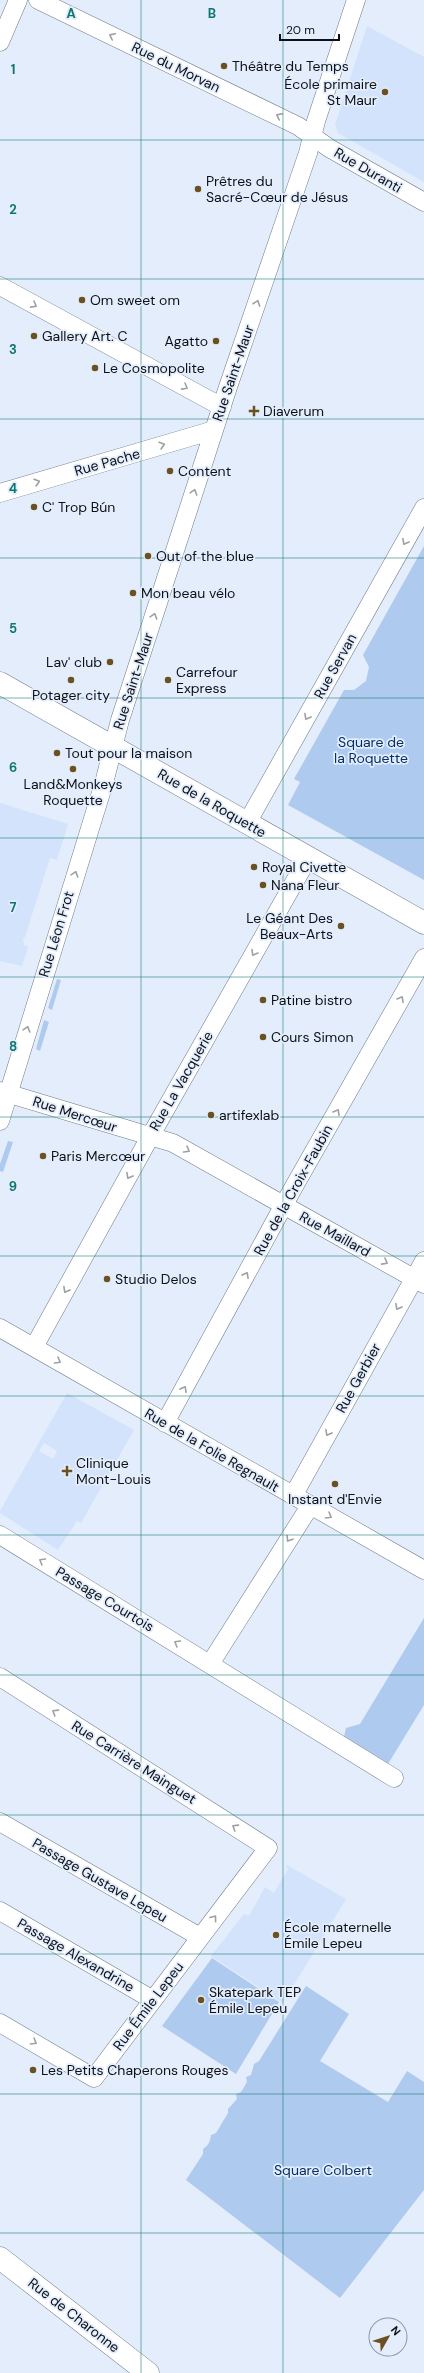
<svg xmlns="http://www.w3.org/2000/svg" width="424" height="2373" font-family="'DM Sans',sans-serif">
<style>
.built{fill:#d2e3fb;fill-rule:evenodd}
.green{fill:#afcaef}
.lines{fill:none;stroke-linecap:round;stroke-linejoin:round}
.street-casing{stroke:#6f7a8a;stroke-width:19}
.secondary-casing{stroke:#6f7a8a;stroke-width:23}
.street{stroke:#fff;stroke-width:18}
.secondary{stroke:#fff;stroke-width:22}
.oneway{stroke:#9ea0a2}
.grid{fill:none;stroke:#0f766e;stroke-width:1;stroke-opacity:0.55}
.poi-dot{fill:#6b5022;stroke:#e3edfc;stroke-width:1.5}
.labels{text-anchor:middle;stroke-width:3.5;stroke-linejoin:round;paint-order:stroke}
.poi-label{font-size:14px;fill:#0d1117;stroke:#e3edfc;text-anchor:start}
.street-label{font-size:14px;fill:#0d1117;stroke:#e3edfc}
.park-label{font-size:14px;fill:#053067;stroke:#e3edfc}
.grid-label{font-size:13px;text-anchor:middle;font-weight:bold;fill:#0f766e;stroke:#e3edfc;stroke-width:3.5;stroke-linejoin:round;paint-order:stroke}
</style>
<rect width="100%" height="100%" fill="#e3edfc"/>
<!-- built -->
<path class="built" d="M 367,26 L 424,57 L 424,182 L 338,133 L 335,125 Z
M 0,803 L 68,824 L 57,860 L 50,858 L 25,937 L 23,939 L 24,945 L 28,947 L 22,966 L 0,961 Z
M 67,1393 L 134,1430 L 81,1523 L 77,1521 L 58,1550 L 0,1513 L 0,1511 ZM 44,1443 L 57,1451 L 53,1459 L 39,1451 Z
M 287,1865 L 346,1899 L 283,2003 L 211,1956 L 244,1914 L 249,1916 L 265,1887 L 274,1893 L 288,1869 L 286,1867 Z"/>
<!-- green -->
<path class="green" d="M 424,546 L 424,880 L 288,805 L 300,782 L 294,779 L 344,690 L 354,690 L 366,681 L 369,667 L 363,655 Z
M 57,979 L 61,980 L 52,1010 L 48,1008 Z
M 44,1020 L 49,1022 L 40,1051 L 36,1049 Z
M 8,1141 L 13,1142 L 3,1172 L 0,1171 L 0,1164 Z
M 424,1618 L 424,1705 L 388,1764 L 344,1737 L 346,1728 L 360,1724 Z
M 212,1958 L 279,2002 L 236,2074 L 162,2026 Z
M 306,1986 L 349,2014 L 320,2061 L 388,2102 L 407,2071 L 424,2082 L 424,2190 L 340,2298 L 186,2180 L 203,2154 L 203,2149 C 209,2145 210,2141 211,2135 L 216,2133 L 228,2113 L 228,2109 L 237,2099 L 236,2094 L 241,2092 L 247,2082 L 246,2077 L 251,2075 L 254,2064 L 259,2061 Z"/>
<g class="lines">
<!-- street casing -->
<g class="street-casing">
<path id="street" d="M 38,0 L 298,126 L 329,148 L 424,202
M 0,42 L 18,0
M 0,286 L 222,407
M 0,493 L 214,430
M 247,823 L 424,508
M 0,1091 L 173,1143 L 424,1284
M 0,1121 L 104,783 L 120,720 L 228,387 L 308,153 L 316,121 L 356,0
M 0,1328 L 424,1570
M 34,1347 L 151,1135 L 308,858
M 165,1423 L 292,1190 L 424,958
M 293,1496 L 424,1261
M 0,1535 L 394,1778
M 210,1664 L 310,1506
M 0,1677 L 268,1848 L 94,2078 L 0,2023
M 0,1822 L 200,1937
M 0,1911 L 153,2000"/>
</g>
<!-- secondary casing -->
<g class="secondary-casing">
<path id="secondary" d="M 0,683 L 424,923
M 0,2258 L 148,2373"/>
</g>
<!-- street -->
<use href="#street" class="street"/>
<!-- secondary -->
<use href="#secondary" class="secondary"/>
</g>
<!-- one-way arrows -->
<defs><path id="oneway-chevron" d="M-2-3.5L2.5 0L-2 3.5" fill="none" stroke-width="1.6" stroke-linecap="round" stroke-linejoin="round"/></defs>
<g class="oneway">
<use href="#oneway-chevron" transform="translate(112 36) rotate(-154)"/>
<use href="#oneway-chevron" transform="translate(279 116) rotate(-154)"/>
<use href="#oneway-chevron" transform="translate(257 303) rotate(-71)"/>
<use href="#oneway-chevron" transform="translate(34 305) rotate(29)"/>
<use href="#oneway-chevron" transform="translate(185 387) rotate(29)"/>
<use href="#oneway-chevron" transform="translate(162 445) rotate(-16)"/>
<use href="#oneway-chevron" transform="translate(37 482) rotate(-16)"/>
<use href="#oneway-chevron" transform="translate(194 492) rotate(-72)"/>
<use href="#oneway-chevron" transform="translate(405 542) rotate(119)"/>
<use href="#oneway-chevron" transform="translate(154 616) rotate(-72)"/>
<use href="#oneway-chevron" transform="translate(307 717) rotate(119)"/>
<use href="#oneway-chevron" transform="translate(75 874) rotate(-72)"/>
<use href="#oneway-chevron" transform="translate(254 953) rotate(120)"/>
<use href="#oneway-chevron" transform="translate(401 999) rotate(-60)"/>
<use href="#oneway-chevron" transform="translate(27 1029) rotate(-73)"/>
<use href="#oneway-chevron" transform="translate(337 1112) rotate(-60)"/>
<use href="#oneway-chevron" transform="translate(187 1150) rotate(30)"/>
<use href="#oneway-chevron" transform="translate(129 1176) rotate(119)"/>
<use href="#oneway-chevron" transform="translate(385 1262) rotate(29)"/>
<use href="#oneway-chevron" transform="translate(246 1275) rotate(-61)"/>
<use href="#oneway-chevron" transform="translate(66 1290) rotate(119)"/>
<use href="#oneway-chevron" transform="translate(398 1307) rotate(119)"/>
<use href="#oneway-chevron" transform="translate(58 1361) rotate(30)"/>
<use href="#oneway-chevron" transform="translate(184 1389) rotate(-61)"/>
<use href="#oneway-chevron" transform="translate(328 1433) rotate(119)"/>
<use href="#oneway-chevron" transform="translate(329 1516) rotate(30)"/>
<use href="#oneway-chevron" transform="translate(289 1539) rotate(122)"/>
<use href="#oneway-chevron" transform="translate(42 1561) rotate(-149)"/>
<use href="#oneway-chevron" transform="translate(177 1643) rotate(-149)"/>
<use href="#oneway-chevron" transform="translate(55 1712) rotate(-148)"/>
<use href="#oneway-chevron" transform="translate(235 1827) rotate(-148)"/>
<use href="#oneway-chevron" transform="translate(214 1918) rotate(-53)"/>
<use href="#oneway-chevron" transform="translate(34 2042) rotate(30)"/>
</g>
<!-- grid -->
<path class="grid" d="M 141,0 L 141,2373M 283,0 L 283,2373M 0,140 L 424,140M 0,279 L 424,279M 0,419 L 424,419M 0,558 L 424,558M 0,698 L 424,698M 0,838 L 424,838M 0,977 L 424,977M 0,1117 L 424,1117M 0,1256 L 424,1256M 0,1396 L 424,1396M 0,1535 L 424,1535M 0,1675 L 424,1675M 0,1815 L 424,1815M 0,1954 L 424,1954M 0,2094 L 424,2094M 0,2233 L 424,2233"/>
<!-- markers -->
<g class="poi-dot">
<circle cx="224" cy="66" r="4"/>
<circle cx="385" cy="92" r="4"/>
<circle cx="198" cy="189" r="4"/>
<circle cx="82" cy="300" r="4"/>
<circle cx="34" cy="336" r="4"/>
<circle cx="216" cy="341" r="4"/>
<circle cx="95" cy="368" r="4"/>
<path d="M252 405h4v4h4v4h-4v4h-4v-4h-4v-4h4z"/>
<circle cx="170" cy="471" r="4"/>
<circle cx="34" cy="507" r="4"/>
<circle cx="148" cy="556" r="4"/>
<circle cx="133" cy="593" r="4"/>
<circle cx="110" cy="662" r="4"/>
<circle cx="71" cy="680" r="4"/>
<circle cx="168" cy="680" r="4"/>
<circle cx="57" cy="753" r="4"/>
<circle cx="73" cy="769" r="4"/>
<circle cx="254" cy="867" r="4"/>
<circle cx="263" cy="885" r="4"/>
<circle cx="341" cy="926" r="4"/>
<circle cx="263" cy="1000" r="4"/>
<circle cx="263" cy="1037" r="4"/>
<circle cx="211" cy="1115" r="4"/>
<circle cx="43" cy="1156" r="4"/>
<circle cx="107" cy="1279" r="4"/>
<path d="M65 1465h4v4h4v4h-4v4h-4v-4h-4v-4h4z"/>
<circle cx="335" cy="1484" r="4"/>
<circle cx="276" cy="1935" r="4"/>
<circle cx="201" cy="2000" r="4"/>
<circle cx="33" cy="2070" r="4"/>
</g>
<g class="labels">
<!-- poi labels -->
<g class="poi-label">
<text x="232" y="71">Théâtre du Temps</text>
<text x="377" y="89" text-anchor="end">École primaire<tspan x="377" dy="16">St Maur</tspan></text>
<text x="206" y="186">Prêtres du<tspan x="206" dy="16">Sacré-Cœur de Jésus</tspan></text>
<text x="90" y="305">Om sweet om</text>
<text x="42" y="341">Gallery Art. C</text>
<text x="208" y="346" text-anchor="end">Agatto</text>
<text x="103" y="373">Le Cosmopolite</text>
<text x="263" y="416">Diaverum</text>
<text x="178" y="476">Content</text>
<text x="42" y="512">C' Trop Bún</text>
<text x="156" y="561">Out of the blue</text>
<text x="141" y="598">Mon beau vélo</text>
<text x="102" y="667" text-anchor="end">Lav' club</text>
<text x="176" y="677">Carrefour<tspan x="176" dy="16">Express</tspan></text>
<text x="71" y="700" text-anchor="middle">Potager city</text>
<text x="65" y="758">Tout pour la maison</text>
<text x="73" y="789" text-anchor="middle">Land&amp;Monkeys<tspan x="73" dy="16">Roquette</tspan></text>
<text x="262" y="872">Royal Civette</text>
<text x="271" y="890">Nana Fleur</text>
<text x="333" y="923" text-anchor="end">Le Géant Des<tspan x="333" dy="16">Beaux-Arts</tspan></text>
<text x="271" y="1005">Patine bistro</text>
<text x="271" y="1042">Cours Simon</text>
<text x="219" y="1120">artifexlab</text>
<text x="51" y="1161">Paris Mercœur</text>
<text x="115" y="1284">Studio Delos</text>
<text x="76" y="1468">Clinique<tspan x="76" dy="16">Mont-Louis</tspan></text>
<text x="335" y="1504" text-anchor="middle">Instant d'Envie</text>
<text x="284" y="1932">École maternelle<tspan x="284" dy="16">Émile Lepeu</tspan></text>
<text x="209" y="1997">Skatepark TEP<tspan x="209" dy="16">Émile Lepeu</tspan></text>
<text x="41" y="2075">Les Petits Chaperons Rouges</text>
</g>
<!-- street labels -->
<g class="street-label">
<text transform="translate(176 67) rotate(26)" y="5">Rue du Morvan</text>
<text transform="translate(368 170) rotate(30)" y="5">Rue Duranti</text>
<text transform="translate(233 373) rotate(-71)" y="5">Rue Saint-Maur</text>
<text transform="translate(107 462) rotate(-16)" y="5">Rue Pache</text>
<text transform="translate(335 666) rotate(-61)" y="5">Rue Servan</text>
<text transform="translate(133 681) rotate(-72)" y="5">Rue Saint-Maur</text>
<text transform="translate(212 803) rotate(30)" y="5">Rue de la Roquette</text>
<text transform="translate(56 934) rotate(-73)" y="5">Rue Léon Frot</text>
<text transform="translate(181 1081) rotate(-60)" y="5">Rue La Vacquerie</text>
<text transform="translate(75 1114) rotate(18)" y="5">Rue Mercœur</text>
<text transform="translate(293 1190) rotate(-61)" y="5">Rue de la Croix-Faubin</text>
<text transform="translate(335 1234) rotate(29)" y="5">Rue Maillard</text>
<text transform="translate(358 1378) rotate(-61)" y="5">Rue Gerbier</text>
<text transform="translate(212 1450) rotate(30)" y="5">Rue de la Folie Regnault</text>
<text transform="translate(105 1599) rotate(31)" y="5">Passage Courtois</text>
<text transform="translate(134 1762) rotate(32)" y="5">Rue Carrière Mainguet</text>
<text transform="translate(100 1880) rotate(30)" y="5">Passage Gustave Lepeu</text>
<text transform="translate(76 1955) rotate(30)" y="5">Passage Alexandrine</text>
<text transform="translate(148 2006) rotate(-53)" y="5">Rue Émile Lepeu</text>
<text transform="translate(74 2315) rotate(38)" y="5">Rue de Charonne</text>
</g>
<!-- park labels -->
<g class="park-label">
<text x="371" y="747">Square de<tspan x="371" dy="16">la Roquette</tspan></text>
<text x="323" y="2175">Square Colbert</text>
</g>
</g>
<g class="grid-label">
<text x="71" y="18">A</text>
<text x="212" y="18">B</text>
<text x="13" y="74">1</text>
<text x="13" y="214">2</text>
<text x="13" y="354">3</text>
<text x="13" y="493">4</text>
<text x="13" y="633">5</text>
<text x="13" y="772">6</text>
<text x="13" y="912">7</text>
<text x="13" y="1051">8</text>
<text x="13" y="1191">9</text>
</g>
<!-- north arrow -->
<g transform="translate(388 2337) rotate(51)"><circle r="19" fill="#e3edfc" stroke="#8d95a0"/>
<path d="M0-3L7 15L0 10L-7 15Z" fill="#6b5022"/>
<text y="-6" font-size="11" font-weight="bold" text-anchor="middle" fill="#0d1117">N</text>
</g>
<!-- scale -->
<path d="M280 34v6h59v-6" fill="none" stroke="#0d1117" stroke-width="2"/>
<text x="286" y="34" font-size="12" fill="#0d1117" stroke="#e3edfc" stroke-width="3" paint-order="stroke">20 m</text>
</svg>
